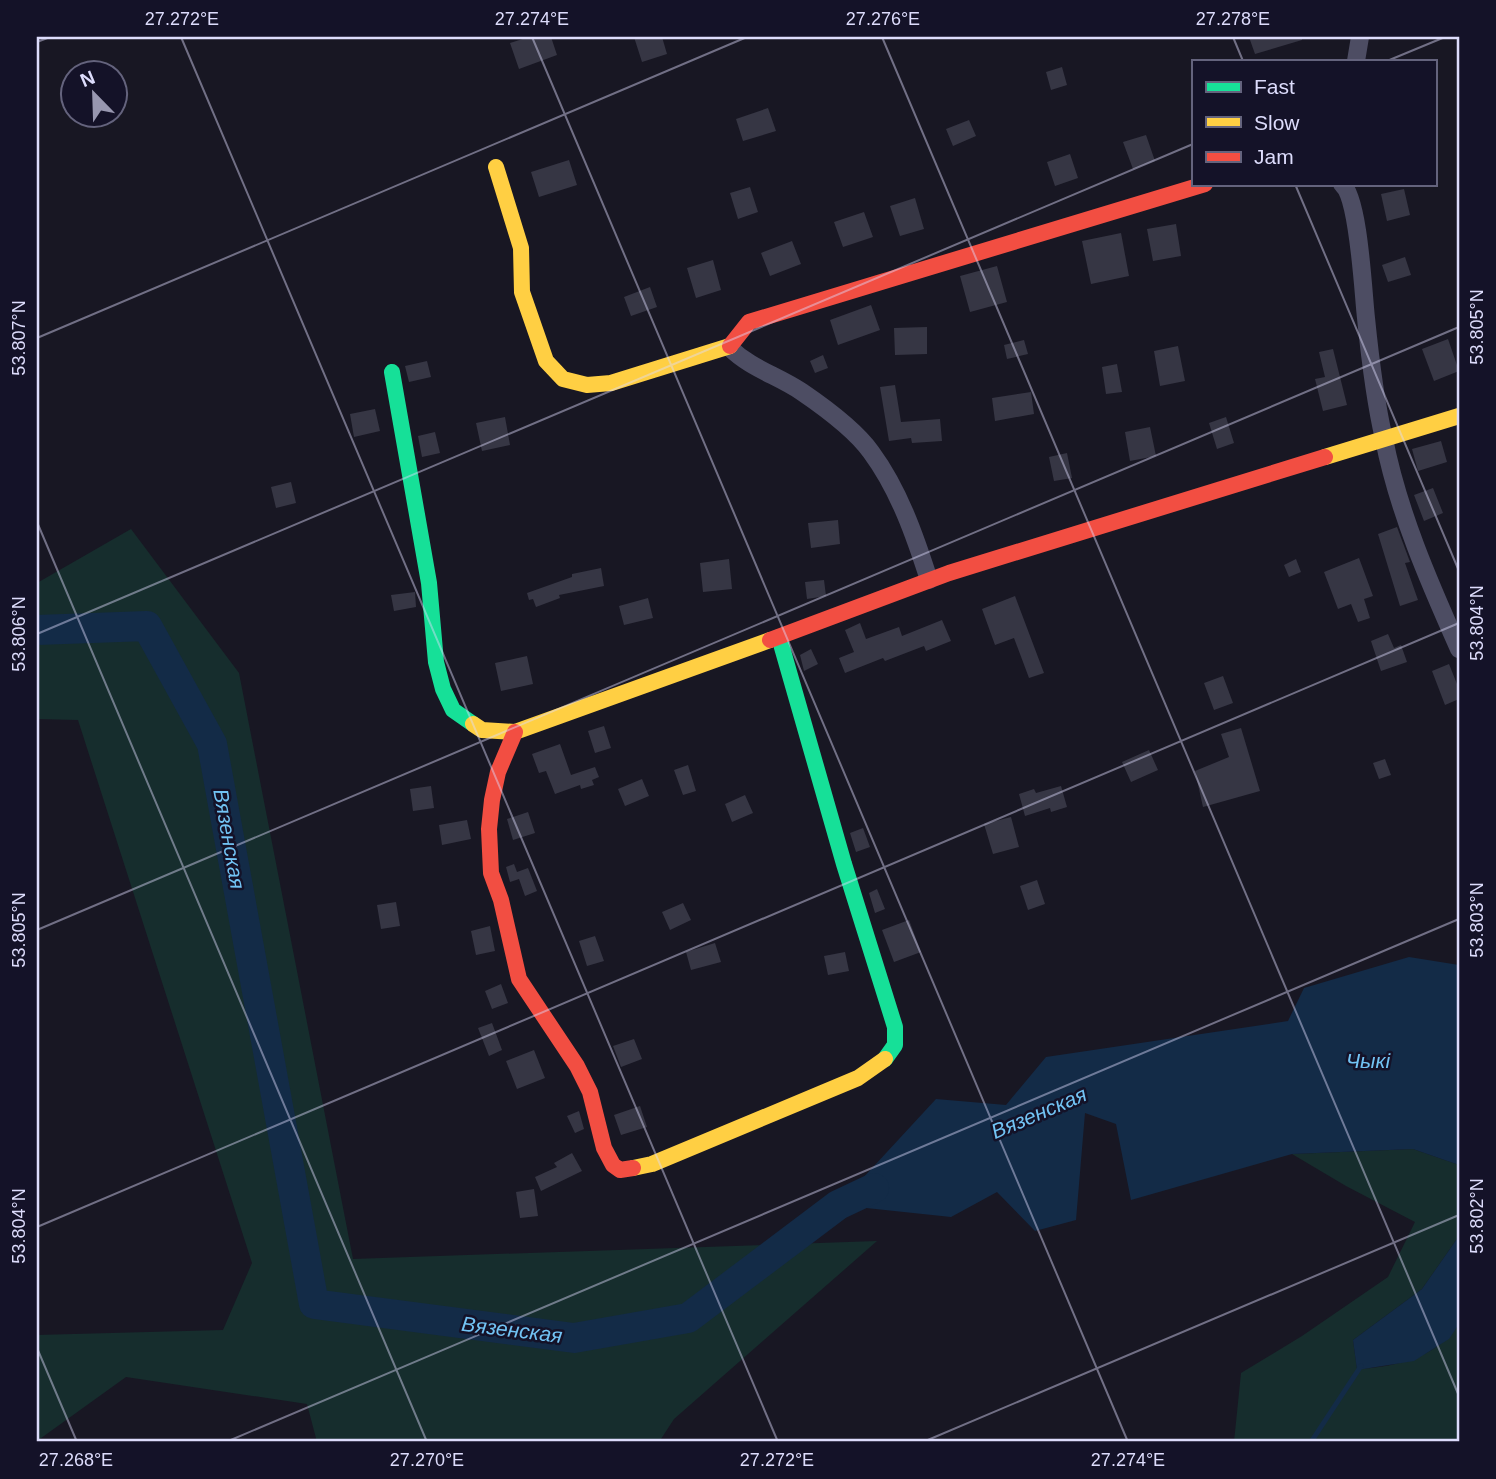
<svg xmlns="http://www.w3.org/2000/svg" width="1496" height="1479" font-family="Arial,sans-serif">
<style>
.green{fill:#162d2d}
.water{fill:#132b47}
.lines{fill:none;stroke-linecap:round;stroke-linejoin:round}
.stream{stroke:#132b47;stroke-width:5}
.river{stroke:#132b47;stroke-width:30}
.building{fill:#363644}
.street{stroke:#4d4d63;stroke-width:18}
.fast{stroke:#16e098;stroke-width:16}
.slow{stroke:#ffcf43;stroke-width:16}
.jam{stroke:#f24e42;stroke-width:16}
.ticks{fill:none;stroke:#dddcfc;stroke-width:2;stroke-opacity:0.45}
.labels{text-anchor:middle;stroke-width:5;stroke-linejoin:round;paint-order:stroke}
.water-label{font-size:21px;font-style:italic;fill:#72c3f4;stroke:#141228}
.neatline{fill:none;stroke:#dddcfc;stroke-width:2.5}
.ticks-label{font-size:18px;text-anchor:middle;fill:#dddcfc}
</style>
<rect width="100%" height="100%" fill="#181723"/>
<!-- green -->
<path class="green" d="M 131,529 L 239,673 L 353,1259 L 877,1241 L 674,1419 L 659,1442 L 317,1442 L 307,1404 L 126,1377 L 37,1441 L 37,1335 L 223,1330 L 252,1263 L 78,720 L 37,719 L 37,583 Z
M 1413,1149 L 1459,1165 L 1459,1236 L 1422,1289 L 1353,1340 L 1357,1369 C 1395,1367 1437,1358 1459,1324 L 1459,1442 L 1234,1442 L 1241,1373 L 1302,1336 L 1388,1277 L 1415,1222 L 1346,1186 L 1292,1154 Z"/>
<!-- water -->
<path class="water" d="M 1409,957 L 1459,965 L 1459,1165 L 1413,1149 L 1292,1154 L 1131,1200 L 1116,1124 L 1085,1113 L 1076,1220 L 1035,1231 L 997,1192 L 951,1217 L 838,1205 L 936,1099 L 1006,1105 L 1046,1057 L 1288,1021 L 1304,988 Z
M 1459,1236 L 1459,1324 L 1449,1339 L 1414,1361 L 1357,1370 L 1353,1340 L 1422,1289 Z"/>
<g class="lines">
<!-- stream -->
<path class="stream" d="M 1311,1442 L 1361,1366"/>
<!-- river -->
<path class="river" d="M 37,630 L 147,626 L 212,744 L 314,1304 L 574,1338 L 688,1318 L 838,1205 L 874,1188"/>
</g>
<!-- building -->
<path class="building" d="M 529,37 L 551,37 L 557,55 L 519,69 L 510,43 Z
M 634,37 L 662,37 L 667,54 L 642,62 Z
M 1249,37 L 1302,37 L 1302,40 L 1255,54 Z
M 1062,67 L 1067,85 L 1051,90 L 1046,72 Z
M 768,108 L 776,131 L 743,141 L 736,119 Z
M 969,120 L 976,136 L 953,146 L 946,129 Z
M 1146,135 L 1155,161 L 1133,169 L 1123,142 Z
M 1070,154 L 1078,178 L 1055,186 L 1047,162 Z
M 569,160 L 577,185 L 539,197 L 531,172 Z
M 750,187 L 758,212 L 738,219 L 730,193 Z
M 1404,189 L 1410,215 L 1387,221 L 1381,194 Z
M 915,198 L 924,229 L 900,236 L 890,206 Z
M 864,212 L 873,237 L 843,247 L 834,222 Z
M 1176,224 L 1181,256 L 1153,261 L 1147,229 Z
M 1121,233 L 1129,276 L 1091,284 L 1082,241 Z
M 792,241 L 801,264 L 770,276 L 761,253 Z
M 1405,257 L 1411,275 L 1388,282 L 1382,265 Z
M 713,260 L 721,290 L 696,298 L 687,268 Z
M 997,266 L 1007,302 L 970,312 L 960,276 Z
M 650,287 L 657,307 L 631,316 L 624,297 Z
M 871,305 L 880,330 L 838,345 L 830,320 Z
M 927,327 L 927,354 L 895,355 L 894,328 Z
M 1448,339 L 1459,371 L 1434,381 L 1422,349 Z
M 1024,340 L 1028,354 L 1007,359 L 1004,345 Z
M 1178,346 L 1185,381 L 1160,386 L 1154,351 Z
M 1333,349 L 1347,405 L 1323,411 L 1315,379 L 1325,377 L 1319,352 Z
M 823,355 L 828,368 L 815,373 L 810,361 Z
M 427,361 L 431,377 L 409,382 L 405,366 Z
M 1117,364 L 1122,392 L 1106,394 L 1102,367 Z
M 895,385 L 901,422 L 940,419 L 942,441 L 912,443 L 911,438 L 889,441 L 880,387 Z
M 1031,392 L 1034,414 L 995,421 L 992,398 Z
M 375,409 L 380,431 L 354,437 L 350,414 Z
M 505,417 L 510,445 L 482,451 L 476,423 Z
M 1226,417 L 1234,443 L 1217,449 L 1209,423 Z
M 1150,427 L 1156,456 L 1130,461 L 1125,432 Z
M 435,432 L 440,453 L 422,457 L 418,436 Z
M 1441,441 L 1447,462 L 1418,471 L 1412,449 Z
M 1067,453 L 1072,478 L 1054,481 L 1049,457 Z
M 291,482 L 296,503 L 276,508 L 271,487 Z
M 1433,488 L 1443,513 L 1424,521 L 1414,495 Z
M 838,520 L 840,544 L 811,548 L 808,523 Z
M 1397,527 L 1410,562 L 1405,563 L 1418,600 L 1400,606 L 1378,534 Z
M 1359,558 L 1373,596 L 1364,599 L 1370,618 L 1358,622 L 1351,604 L 1338,609 L 1324,572 Z
M 729,559 L 732,589 L 703,592 L 700,563 Z
M 1296,559 L 1301,572 L 1289,577 L 1284,565 Z
M 601,568 L 604,586 L 559,595 L 560,598 L 536,607 L 533,599 L 529,600 L 527,593 L 572,577 L 572,574 Z
M 824,580 L 826,596 L 807,599 L 805,582 Z
M 415,592 L 416,607 L 394,611 L 391,595 Z
M 1015,596 L 1044,673 L 1029,678 L 1014,638 L 995,645 L 982,609 Z
M 648,598 L 653,618 L 624,625 L 619,606 Z
M 942,620 L 951,641 L 926,651 L 924,646 L 885,661 L 883,658 L 845,673 L 839,658 L 854,652 L 845,630 L 860,623 L 866,639 L 899,627 L 902,636 Z
M 1388,634 L 1394,648 L 1401,645 L 1407,662 L 1381,671 L 1371,641 Z
M 811,649 L 818,664 L 804,671 L 800,655 Z
M 527,656 L 533,684 L 501,691 L 495,663 Z
M 1449,664 L 1459,689 L 1459,699 L 1445,705 L 1432,671 Z
M 1223,676 L 1233,703 L 1214,710 L 1204,683 Z
M 604,726 L 611,748 L 595,753 L 588,731 Z
M 1241,728 L 1260,791 L 1203,807 L 1195,771 L 1229,757 L 1221,734 Z
M 560,744 L 571,775 L 595,767 L 599,777 L 592,780 L 594,785 L 581,789 L 580,785 L 555,794 L 546,771 L 539,773 L 532,754 Z
M 1149,750 L 1158,770 L 1131,782 L 1122,762 Z
M 1385,759 L 1391,775 L 1379,779 L 1373,763 Z
M 688,765 L 696,791 L 683,795 L 674,770 Z
M 642,779 L 649,796 L 625,806 L 618,789 Z
M 431,786 L 434,808 L 413,811 L 410,789 Z
M 1061,786 L 1067,807 L 1051,812 L 1050,808 L 1025,816 L 1019,794 L 1034,789 L 1036,793 Z
M 745,795 L 753,813 L 732,822 L 725,804 Z
M 528,812 L 535,833 L 513,840 L 507,819 Z
M 1011,817 L 1019,847 L 993,854 L 984,824 Z
M 467,820 L 471,839 L 442,845 L 439,825 Z
M 863,828 L 870,847 L 856,852 L 850,833 Z
M 514,864 L 517,872 L 528,868 L 537,891 L 525,896 L 519,879 L 510,882 L 506,867 Z
M 1037,880 L 1045,904 L 1028,910 L 1020,886 Z
M 877,889 L 885,909 L 875,913 L 869,893 Z
M 396,902 L 400,926 L 381,929 L 377,905 Z
M 683,903 L 691,920 L 670,930 L 662,912 Z
M 909,920 L 921,952 L 894,962 L 882,930 Z
M 490,926 L 495,951 L 476,955 L 471,931 Z
M 595,936 L 604,961 L 587,966 L 579,941 Z
M 715,943 L 721,962 L 691,970 L 686,952 Z
M 845,952 L 849,971 L 828,975 L 824,956 Z
M 501,984 L 508,1003 L 492,1009 L 485,991 Z
M 492,1023 L 502,1050 L 489,1056 L 478,1028 Z
M 634,1039 L 642,1059 L 621,1067 L 613,1046 Z
M 534,1050 L 545,1078 L 517,1089 L 506,1061 Z
M 640,1106 L 647,1127 L 621,1135 L 614,1115 Z
M 579,1111 L 584,1129 L 575,1133 L 567,1116 Z
M 572,1153 L 582,1171 L 541,1191 L 535,1177 L 557,1167 L 554,1163 Z
M 534,1189 L 538,1216 L 520,1218 L 516,1192 Z"/>
<g class="lines">
<!-- street -->
<path class="street" d="M 1356,61 L 1360,37
M 1342,184 C 1359,198 1363,292 1366,318 C 1370,358 1375,400 1384,439 C 1398,511 1429,582 1459,649
M 729,347 C 751,369 777,375 802,392 C 824,407 856,431 871,452 C 899,490 915,536 929,580"/>
<!-- fast -->
<path class="fast" d="M 392,372 L 429,583 L 436,662 L 443,689 L 453,710 L 473,724
M 779,637 L 844,864 L 895,1027 L 895,1045 L 885,1059"/>
<!-- slow -->
<path class="slow" d="M 496,167 L 521,248 L 522,292 L 546,361 L 563,379 L 587,385 L 611,383 L 730,346
M 1325,457 L 1459,416
M 473,724 L 482,730 L 515,732 L 770,640
M 633,1168 L 652,1164 L 858,1078 L 885,1059"/>
<!-- jam -->
<path class="jam" d="M 730,346 L 749,322 L 1205,184
M 770,640 L 949,573 L 1325,457
M 515,732 L 498,772 L 492,800 L 489,829 L 491,873 L 501,900 L 519,979 L 577,1066 L 590,1092 L 604,1148 L 613,1165 L 620,1170 L 633,1168"/>
</g>
<!-- ticks -->
<path class="ticks" d="M 181,37 L 778,1442M 532,37 L 1128,1442M 882,37 L 1459,1396M 1233,37 L 1243,61M 37,42 L 50,37M 1387,61 L 1445,37M 1295,184 L 1459,571M 37,338 L 747,37M 37,522 L 427,1442M 37,634 L 1193,144M 37,930 L 1459,327M 37,1227 L 1459,623M 37,1348 L 77,1442M 226,1442 L 1459,919M 923,1442 L 1459,1215"/>
<g class="labels">
<!-- water labels -->
<g class="water-label">
<text transform="translate(229 839) rotate(80)" y="7">Вязенская</text>
<text x="1368" y="1068">Чыкі</text>
<text transform="translate(1039 1113) rotate(-23)" y="7">Вязенская</text>
<text transform="translate(512 1330) rotate(7)" y="7">Вязенская</text>
</g>
</g>
<!-- border -->
<rect width="1496" height="1479" fill="none" stroke="#141228" stroke-width="77"/>
<!-- legend -->
<rect x="1192" y="60" width="245" height="126" fill="#141228" stroke="#64637d" stroke-width="2"/>
<rect x="1206" y="82" width="35" height="10" fill="#16e098" stroke="#64637d" stroke-width="2"/>
<text x="1254" y="94" font-size="21" fill="#dddcfc">Fast</text>
<rect x="1206" y="117" width="35" height="10" fill="#ffcf43" stroke="#64637d" stroke-width="2"/>
<text x="1254" y="130" font-size="21" fill="#dddcfc">Slow</text>
<rect x="1206" y="152" width="35" height="10" fill="#f24e42" stroke="#64637d" stroke-width="2"/>
<text x="1254" y="164" font-size="21" fill="#dddcfc">Jam</text>
<!-- north arrow -->
<g transform="translate(94 94) rotate(337)"><circle r="33" fill="#141228" stroke="#64637d" stroke-width="2"/>
<path d="M0-5L12 26L0 18L-12 26Z" fill="#9897b0"/>
<text y="-10" font-size="19" font-weight="bold" text-anchor="middle" fill="#dddcfc">N</text>
</g>
<rect x="38" y="38" width="1420" height="1402" class="neatline"/>
<g class="ticks-label">
<text x="182" y="25">27.272°E</text>
<text x="532" y="25">27.274°E</text>
<text x="883" y="25">27.276°E</text>
<text x="1233" y="25">27.278°E</text>
<text transform="translate(1477 327) rotate(-90)" y="6">53.805°N</text>
<text transform="translate(19 338) rotate(-90)" y="6">53.807°N</text>
<text transform="translate(1477 623) rotate(-90)" y="6">53.804°N</text>
<text transform="translate(19 634) rotate(-90)" y="6">53.806°N</text>
<text transform="translate(1477 920) rotate(-90)" y="6">53.803°N</text>
<text transform="translate(19 930) rotate(-90)" y="6">53.805°N</text>
<text transform="translate(1477 1216) rotate(-90)" y="6">53.802°N</text>
<text transform="translate(19 1226) rotate(-90)" y="6">53.804°N</text>
<text x="76" y="1466">27.268°E</text>
<text x="427" y="1466">27.270°E</text>
<text x="777" y="1466">27.272°E</text>
<text x="1128" y="1466">27.274°E</text>
</g>
</svg>
